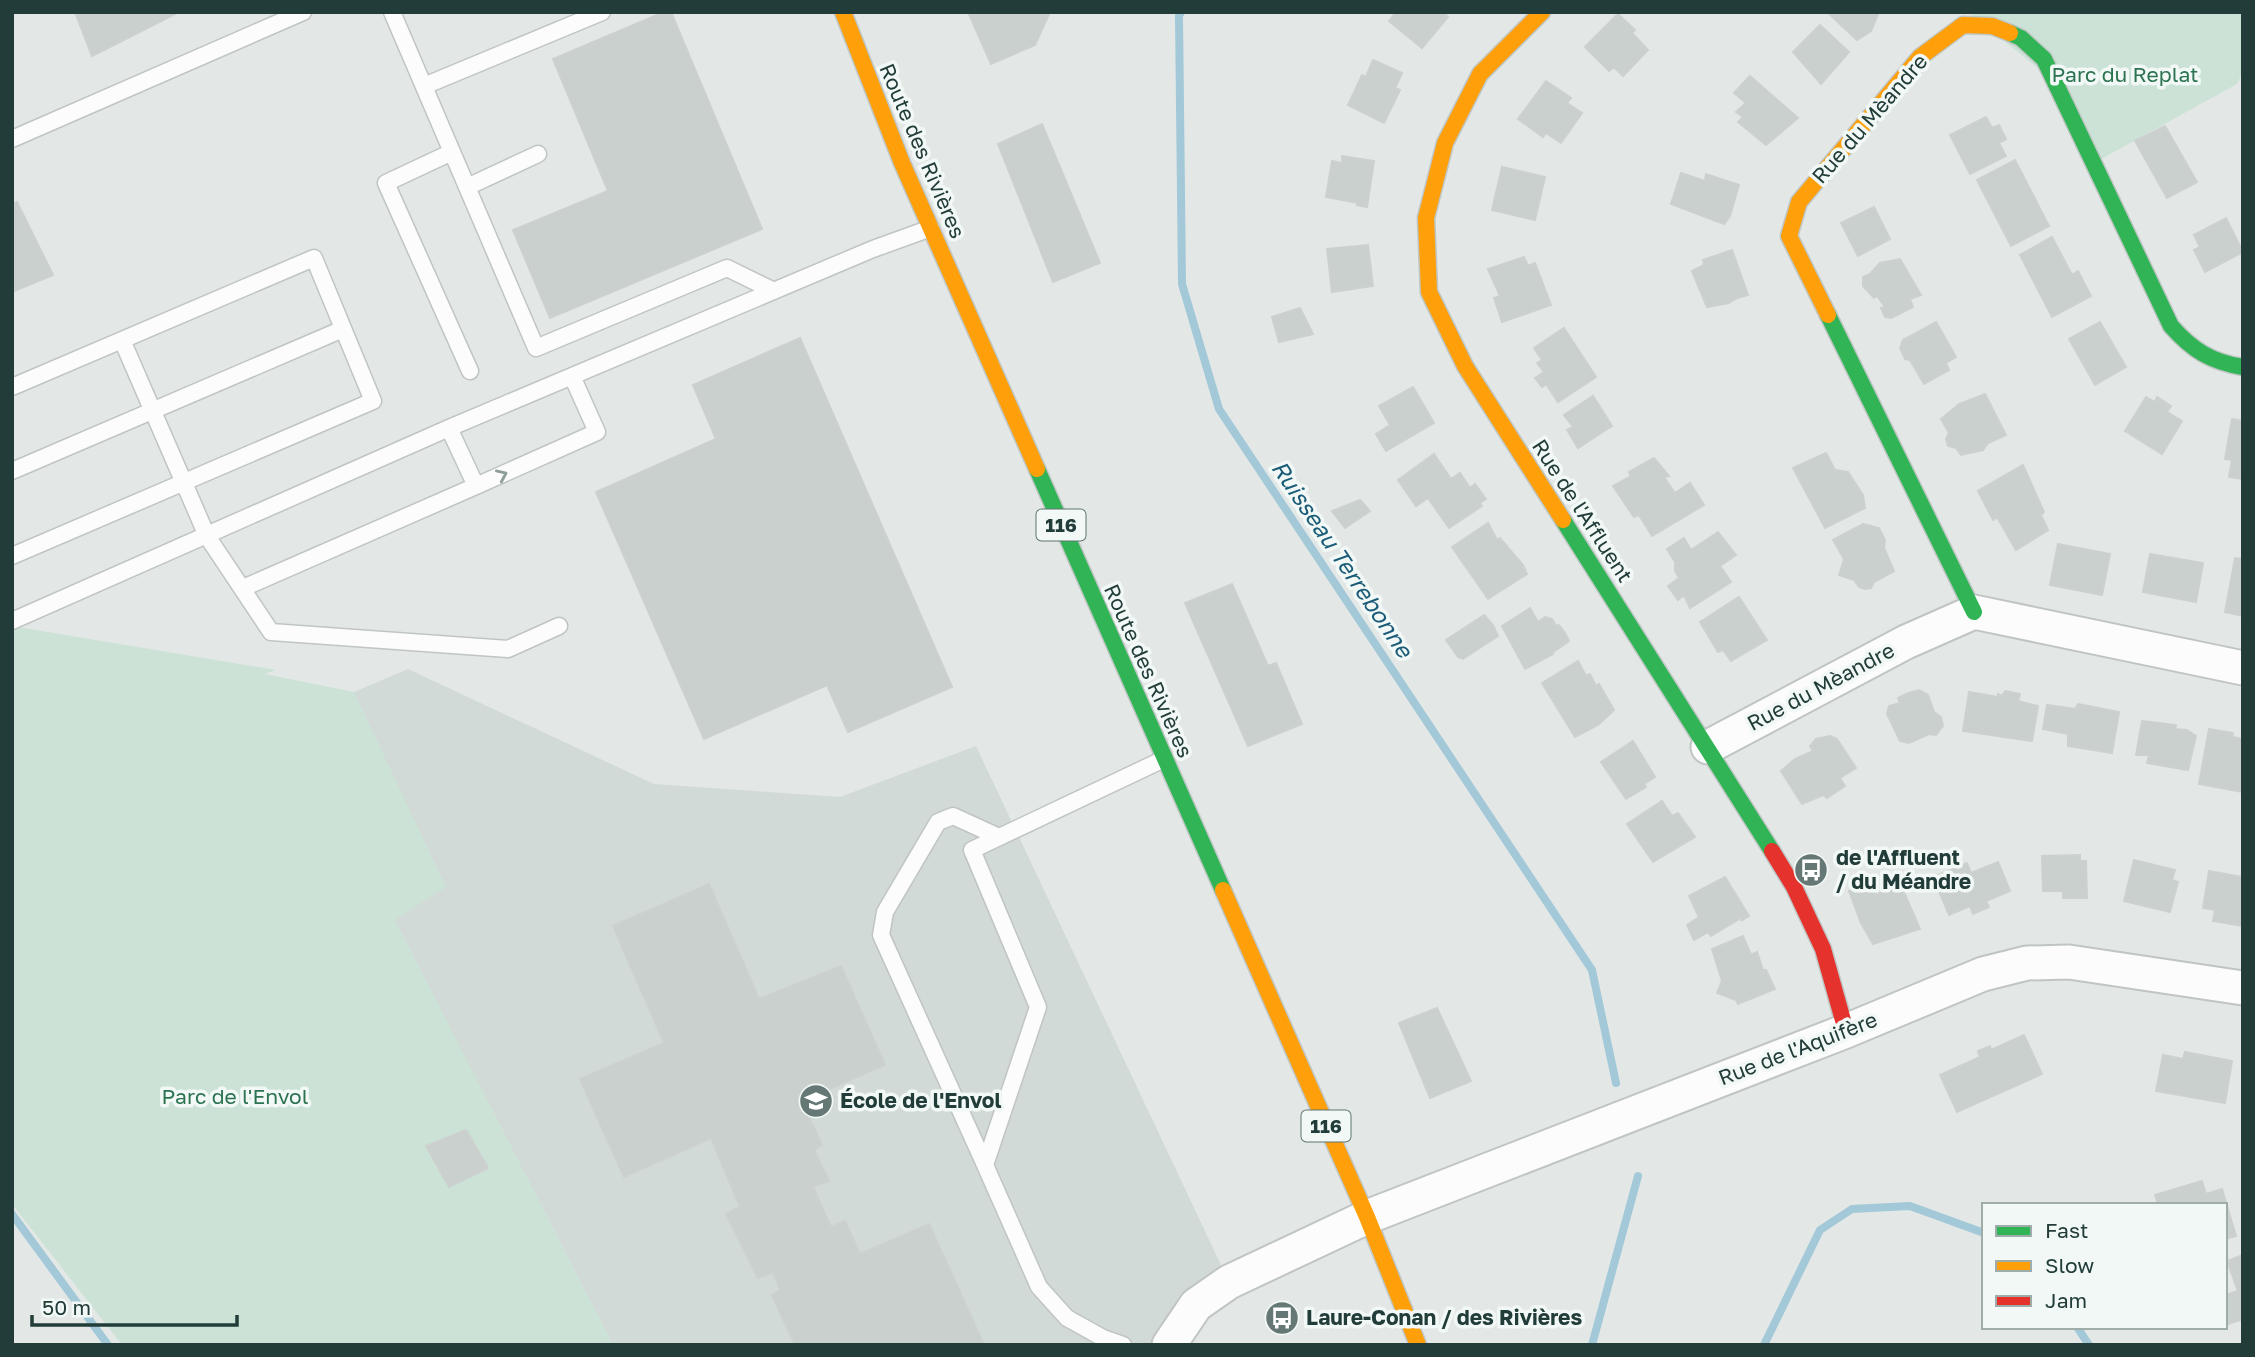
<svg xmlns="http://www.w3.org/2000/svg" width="2255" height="1357" font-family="'Golos Text',sans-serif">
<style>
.built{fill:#d1dad7}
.green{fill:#cce2d6}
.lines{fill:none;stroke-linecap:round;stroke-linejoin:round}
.stream{stroke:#a3c8d8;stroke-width:8}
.building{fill:#cad0ce;stroke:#ccd1d0;stroke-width:2}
.lane-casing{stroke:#c0c5c4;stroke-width:19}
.street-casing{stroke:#c0c5c4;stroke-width:37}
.fast-casing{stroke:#bfc6c4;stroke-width:19}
.slow-casing{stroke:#bfc6c4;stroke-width:19}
.jam-casing{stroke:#bfc6c4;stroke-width:19}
.lane{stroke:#fbfcfb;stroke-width:16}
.street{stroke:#fbfcfb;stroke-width:33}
.fast{stroke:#30b455;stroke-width:16}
.slow{stroke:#ff9f0a;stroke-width:16}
.jam{stroke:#e5322d;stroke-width:16}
.oneway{stroke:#8e9c9a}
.labels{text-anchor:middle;stroke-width:7;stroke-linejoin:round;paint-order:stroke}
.shield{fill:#f1f8f5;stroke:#5f7471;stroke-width:2}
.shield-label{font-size:19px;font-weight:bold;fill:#213c39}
.park-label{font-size:21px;fill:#2b7351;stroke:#f1f8f5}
.street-label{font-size:21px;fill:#213c39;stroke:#f1f8f5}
.poi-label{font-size:21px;font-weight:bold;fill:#213c39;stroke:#f1f8f5;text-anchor:start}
.water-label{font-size:23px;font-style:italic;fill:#1a5b78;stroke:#f1f8f5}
</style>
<rect width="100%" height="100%" fill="#e3e8e7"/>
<!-- built -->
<path class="built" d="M 408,669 L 654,784 L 840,797 L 976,746 L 1229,1282 L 1170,1345 L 613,1345 L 394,920 L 354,692 Z"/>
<!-- green -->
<path class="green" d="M 1969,12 L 2243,12 L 2243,71 L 2237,84 L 2094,163 L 2057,84 Z
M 12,626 L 276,670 L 265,674 L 354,692 L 446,887 L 395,920 L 613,1345 L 122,1345 L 12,1204 Z"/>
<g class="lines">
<!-- stream -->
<path class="stream" d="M 1181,12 L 1179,16 L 1182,284 L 1219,409 L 1592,970 L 1616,1083
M 12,1214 L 108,1345
M 2077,1327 L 2089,1345
M 1592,1345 L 1638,1176
M 1764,1345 L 1820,1230 L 1852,1209 L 1910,1206 L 1984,1233"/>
</g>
<!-- building -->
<path class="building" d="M 75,12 L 174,12 L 175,14 L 92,56 Z
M 664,12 L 671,12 L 762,229 L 550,318 L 513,230 L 608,191 L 553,59 Z
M 968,12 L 1050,12 L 1035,45 L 991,64 Z
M 1396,12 L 1442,12 L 1448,17 L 1422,48 L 1389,21 Z
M 1827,12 L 1879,12 L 1871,31 L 1857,40 Z
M 1618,14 L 1635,30 L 1632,33 L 1648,50 L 1623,76 L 1614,67 L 1609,71 L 1585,47 Z
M 1820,25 L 1849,52 L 1821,84 L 1793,52 Z
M 1373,60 L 1402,73 L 1395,88 L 1400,90 L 1384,123 L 1348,105 L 1362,75 L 1366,77 Z
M 1750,76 L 1798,118 L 1766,145 L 1738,122 L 1743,117 L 1736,112 L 1746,103 L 1734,93 Z
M 1546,81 L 1571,98 L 1567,103 L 1582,113 L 1561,143 L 1546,133 L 1543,137 L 1518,119 Z
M 1986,117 L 1992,128 L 1999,125 L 2006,139 L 1999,143 L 2006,156 L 1970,174 L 1950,135 Z
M 1042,124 L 1100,263 L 1053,282 L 998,144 Z
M 2165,126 L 2197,182 L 2167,198 L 2135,141 Z
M 1342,156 L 1374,161 L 1367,207 L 1357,205 L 1358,203 L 1326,197 L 1332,161 L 1342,163 Z
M 2015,160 L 2049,226 L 2011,246 L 1977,180 Z
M 1502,167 L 1545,177 L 1535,220 L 1492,210 Z
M 1681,173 L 1705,181 L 1706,174 L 1739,185 L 1730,216 L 1724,224 L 1671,204 Z
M 17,202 L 53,275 L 12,292 L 12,204 Z
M 1874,207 L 1890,239 L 1858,256 L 1841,223 Z
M 2226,218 L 2243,252 L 2205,272 L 2194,250 L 2200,247 L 2194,235 Z
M 2052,237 L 2072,275 L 2078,271 L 2091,296 L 2052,317 L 2020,255 Z
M 1368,245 L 1373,286 L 1332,292 L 1327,249 Z
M 1732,250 L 1748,295 L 1737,298 L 1729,303 L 1707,307 L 1692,271 L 1704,265 L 1703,260 Z
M 1524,257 L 1528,266 L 1535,263 L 1551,305 L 1502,322 L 1494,298 L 1500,296 L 1488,269 Z
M 1900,259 L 1921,295 L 1910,299 L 1913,307 L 1891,318 L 1885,317 L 1881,308 L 1885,307 L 1877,296 L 1874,298 L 1863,286 L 1863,277 L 1870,274 L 1880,263 Z
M 1300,308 L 1313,334 L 1279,342 L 1272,317 Z
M 1936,322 L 1956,357 L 1946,363 L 1949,370 L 1924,384 L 1910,360 L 1905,359 L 1900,348 L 1903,340 Z
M 2100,322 L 2126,367 L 2095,385 L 2069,339 Z
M 1564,328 L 1596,377 L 1558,402 L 1546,384 L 1542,387 L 1535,378 L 1544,372 L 1537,363 L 1542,360 L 1534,348 Z
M 800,338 L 952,687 L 848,732 L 827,685 L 704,739 L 596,492 L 716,439 L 693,385 Z
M 1413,387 L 1434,423 L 1386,451 L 1376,434 L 1390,425 L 1379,406 Z
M 1985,394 L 2006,435 L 1988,443 L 1983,450 L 1961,455 L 1956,448 L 1948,446 L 1946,439 L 1949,433 L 1941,419 L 1959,404 Z
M 1593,396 L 1612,426 L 1578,448 L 1567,430 L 1573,427 L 1564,415 Z
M 2146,397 L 2155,402 L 2157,397 L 2171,406 L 2167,412 L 2182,421 L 2162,454 L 2125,431 Z
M 2232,419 L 2243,421 L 2243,479 L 2229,477 L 2232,460 L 2225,459 Z
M 1826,453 L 1835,470 L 1848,472 L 1863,495 L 1865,508 L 1825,528 L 1793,468 Z
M 1434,454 L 1451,479 L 1460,473 L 1470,488 L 1475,484 L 1486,499 L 1480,503 L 1482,506 L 1449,528 L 1428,498 L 1416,506 L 1398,480 Z
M 1654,458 L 1669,476 L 1664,477 L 1675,493 L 1690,483 L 1704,505 L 1652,536 L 1639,515 L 1634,517 L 1613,486 L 1631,476 L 1629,472 Z
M 2023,465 L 2044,512 L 2041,515 L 2048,530 L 2016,550 L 1997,517 L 1993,520 L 1978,491 Z
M 1360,500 L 1370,511 L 1345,528 L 1332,511 Z
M 1488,523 L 1497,540 L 1500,538 L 1523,565 L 1527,574 L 1488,599 L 1452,547 Z
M 1863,524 L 1879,528 L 1885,540 L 1884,548 L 1894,571 L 1874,582 L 1871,588 L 1865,589 L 1859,587 L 1854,580 L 1839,575 L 1844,559 L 1833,540 Z
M 1718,532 L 1736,555 L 1720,566 L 1731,582 L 1690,608 L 1684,595 L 1678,600 L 1668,586 L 1679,578 L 1675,571 L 1675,562 L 1667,549 L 1684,538 L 1691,550 Z
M 2058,544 L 2110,554 L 2102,595 L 2050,585 Z
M 2150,554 L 2203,563 L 2196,602 L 2143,592 Z
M 2235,558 L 2243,559 L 2243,616 L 2225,612 Z
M 1232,584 L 1268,666 L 1276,663 L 1302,724 L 1248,746 L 1185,603 Z
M 1739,597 L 1767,640 L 1731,661 L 1723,650 L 1718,652 L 1700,622 Z
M 1530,608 L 1538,622 L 1545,617 L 1552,619 L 1556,626 L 1559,625 L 1565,633 L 1569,641 L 1552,653 L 1553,654 L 1525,669 L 1502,626 Z
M 1484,615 L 1493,625 L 1498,636 L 1463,659 L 1458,657 L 1446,640 Z
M 1578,661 L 1586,676 L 1590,674 L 1596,686 L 1599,684 L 1614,710 L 1598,725 L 1575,737 L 1542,683 Z
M 1919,690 L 1928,695 L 1934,712 L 1941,717 L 1943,726 L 1936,735 L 1929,734 L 1909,743 L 1900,741 L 1887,714 L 1889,706 L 1900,703 L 1898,698 L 1906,694 Z
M 2005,691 L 2020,694 L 2018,701 L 2038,706 L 2032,741 L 1963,731 L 1969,692 L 1998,697 L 1998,694 L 2002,696 Z
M 2078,704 L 2119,712 L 2112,753 L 2068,746 L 2068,734 L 2043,729 L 2047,705 L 2075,709 Z
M 2142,721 L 2176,725 L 2175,729 L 2187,730 L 2196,736 L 2188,770 L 2147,763 L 2149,755 L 2136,755 Z
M 2209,729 L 2233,733 L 2232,737 L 2243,739 L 2243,792 L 2199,784 Z
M 1830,736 L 1837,739 L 1856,768 L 1840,778 L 1845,786 L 1827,798 L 1823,795 L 1802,804 L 1781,771 L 1795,759 L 1813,751 L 1810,746 L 1816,739 Z
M 1633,741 L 1655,777 L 1644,784 L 1646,787 L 1626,799 L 1601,762 Z
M 1662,801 L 1672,816 L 1678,813 L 1695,837 L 1653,862 L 1627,824 Z
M 2080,855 L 2080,861 L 2086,861 L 2087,898 L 2063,898 L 2063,891 L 2043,891 L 2042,856 Z
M 2134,860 L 2175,870 L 2172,880 L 2178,882 L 2170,912 L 2124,901 Z
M 1998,862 L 2010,891 L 1986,901 L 1989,907 L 1973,914 L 1970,906 L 1949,915 L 1933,877 L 1967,863 L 1971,873 Z
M 2209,871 L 2243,877 L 2243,926 L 2213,921 L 2215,910 L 2203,908 Z
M 1725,877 L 1749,916 L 1741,921 L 1746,915 L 1711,936 L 1708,932 L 1694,940 L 1687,925 L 1699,917 L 1689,896 Z
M 1871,881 L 1876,895 L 1898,885 L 1904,892 L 1920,929 L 1873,944 L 1861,923 L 1849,891 L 1859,885 Z
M 709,884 L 759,999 L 841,966 L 885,1065 L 801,1101 L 822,1145 L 814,1150 L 829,1181 L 813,1187 L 831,1227 L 845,1221 L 860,1254 L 929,1224 L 984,1345 L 795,1345 L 772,1295 L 780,1290 L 773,1272 L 758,1278 L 726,1214 L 740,1207 L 711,1138 L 624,1177 L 580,1079 L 664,1043 L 613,926 Z
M 1743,936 L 1751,955 L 1757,952 L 1763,970 L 1766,970 L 1775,989 L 1738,1004 L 1736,1000 L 1717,993 L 1722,981 L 1712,949 Z
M 1437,1008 L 1471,1081 L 1430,1098 L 1399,1023 Z
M 2024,1035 L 2042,1074 L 1957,1112 L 1940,1075 L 1980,1057 L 1978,1051 L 1990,1046 L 1991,1050 Z
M 2185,1052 L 2232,1061 L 2225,1103 L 2156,1091 L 2163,1055 L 2183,1059 Z
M 466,1130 L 488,1168 L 449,1187 L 426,1146 Z
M 2202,1181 L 2206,1194 L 2222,1189 L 2236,1236 L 2225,1239 L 2225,1205 L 2158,1205 L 2155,1195 Z
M 2243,1255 L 2243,1319 L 2225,1325 L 2225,1295 L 2238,1291 L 2227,1261 Z"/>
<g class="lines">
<!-- lane casing -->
<g class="lane-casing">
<path id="lane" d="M 392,12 L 536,348 L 727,268 L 774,291
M 424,86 L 602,12
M 12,139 L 303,12
M 452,152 L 386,183 L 470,371
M 467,187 L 538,154
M 122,340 L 207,536 L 271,632 L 508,649 L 559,626
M 12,387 L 314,258 L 373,401 L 12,556
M 449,428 L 476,486 L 597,432 L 572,376
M 12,471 L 343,329
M 243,588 L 476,486
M 12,621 L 449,428 L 873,249 L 931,228
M 985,1165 L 881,935 L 885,912 L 938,822 L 953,816 L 999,837
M 1123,1345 L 1103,1338 L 1067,1318 L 1039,1287 L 985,1165 L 1038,1007 L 972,850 L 1164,759"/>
</g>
<!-- street casing -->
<g class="street-casing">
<path id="street" d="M 1708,747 L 1906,642 L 1974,612 L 2243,668
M 1169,1345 L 1196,1305 L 1229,1282 L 1367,1217 L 1846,1031 L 1983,974 L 2027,963 L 2069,962 L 2243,988"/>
</g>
<!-- fast casing -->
<g class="fast-casing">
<path id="fast" d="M 2010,33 L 2021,38 L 2044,59 L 2171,326 C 2192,350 2211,362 2243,367
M 1828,315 L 1974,612
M 1037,469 L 1223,890
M 1563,520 L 1772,851"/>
</g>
<!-- slow casing -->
<g class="slow-casing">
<path id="slow" d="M 843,12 L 902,163 L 1037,469
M 1542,12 L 1480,74 L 1445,143 L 1426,218 L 1429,292 L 1465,366 L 1563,520
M 1828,315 L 1789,236 L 1799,202 L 1920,57 L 1963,25 L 1992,26 L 2010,33
M 1223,890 L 1367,1217 L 1418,1345"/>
</g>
<!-- jam casing -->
<g class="jam-casing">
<path id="jam" d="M 1772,851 L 1794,887 L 1823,949 L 1846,1031"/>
</g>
<!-- lane -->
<use href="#lane" class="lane"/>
<!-- street -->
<use href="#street" class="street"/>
<!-- fast -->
<use href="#fast" class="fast"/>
<!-- slow -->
<use href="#slow" class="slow"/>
<!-- jam -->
<use href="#jam" class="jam"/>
</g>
<!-- one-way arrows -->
<defs><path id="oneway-chevron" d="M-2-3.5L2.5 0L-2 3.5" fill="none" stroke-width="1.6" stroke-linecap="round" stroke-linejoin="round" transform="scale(1.75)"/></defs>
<use class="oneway" href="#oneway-chevron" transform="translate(502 475) rotate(-24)"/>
<!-- icons -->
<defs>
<g id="bus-disc" transform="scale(1.75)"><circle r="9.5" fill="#657876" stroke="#f1f8f5"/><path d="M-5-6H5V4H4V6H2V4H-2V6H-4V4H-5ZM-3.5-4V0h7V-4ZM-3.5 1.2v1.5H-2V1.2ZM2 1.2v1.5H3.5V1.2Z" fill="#fff"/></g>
<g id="school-disc" transform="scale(1.75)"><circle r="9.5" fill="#657876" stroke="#f1f8f5"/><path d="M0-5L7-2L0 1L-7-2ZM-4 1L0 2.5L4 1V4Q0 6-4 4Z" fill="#fff"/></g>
</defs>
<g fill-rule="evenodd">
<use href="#bus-disc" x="1811" y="870"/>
<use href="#school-disc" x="816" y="1101"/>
<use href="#bus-disc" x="1282" y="1318"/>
</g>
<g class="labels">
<!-- shield labels -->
<g class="shield">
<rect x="1036.5" y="509.5" width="49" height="31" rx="5"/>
<rect x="1301.5" y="1110.5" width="49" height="31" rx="5"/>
</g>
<g class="shield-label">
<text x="1061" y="532">116</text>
<text x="1326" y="1133">116</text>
</g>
<!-- park labels -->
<g class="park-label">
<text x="2125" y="82">Parc du Replat</text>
<text x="235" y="1104">Parc de l'Envol</text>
</g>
<!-- street labels -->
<g class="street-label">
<text transform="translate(1870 119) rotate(-49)" y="7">Rue du Mèandre</text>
<text transform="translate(922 151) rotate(67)" y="7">Route des Rivières</text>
<text transform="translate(1582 511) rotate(57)" y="7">Rue de l'Affluent</text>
<text transform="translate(1148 671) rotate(66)" y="7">Route des Rivières</text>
<text transform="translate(1821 687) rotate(-28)" y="7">Rue du Mèandre</text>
<text transform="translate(1798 1049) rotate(-21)" y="7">Rue de l'Aquifère</text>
</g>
<!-- poi labels -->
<g class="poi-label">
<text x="1836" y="865">de l'Affluent<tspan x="1836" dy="24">/ du Méandre</tspan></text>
<text x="840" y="1108">École de l'Envol</text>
<text x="1306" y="1325">Laure-Conan / des Rivières</text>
</g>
<!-- water labels -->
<g class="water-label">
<text transform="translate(1342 559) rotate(56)" y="8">Ruisseau Terrebonne</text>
</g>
</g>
<!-- border -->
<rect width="2255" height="1357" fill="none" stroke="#213c39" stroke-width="28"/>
<!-- legend -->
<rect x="1982" y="1203" width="245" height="126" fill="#f1f8f5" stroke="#9eadaa" stroke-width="2"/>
<rect x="1996" y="1226" width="35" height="10" fill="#30b455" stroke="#9eadaa" stroke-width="2"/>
<text x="2045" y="1238" font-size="21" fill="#213c39">Fast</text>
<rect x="1996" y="1261" width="35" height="10" fill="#ff9f0a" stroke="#9eadaa" stroke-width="2"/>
<text x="2045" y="1273" font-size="21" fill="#213c39">Slow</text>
<rect x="1996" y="1296" width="35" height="10" fill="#e5322d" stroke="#9eadaa" stroke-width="2"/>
<text x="2045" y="1308" font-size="21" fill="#213c39">Jam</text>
<!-- scale -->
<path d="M32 1315v10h205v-10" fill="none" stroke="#213c39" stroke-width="3.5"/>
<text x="42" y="1315" font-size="21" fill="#213c39" stroke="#f1f8f5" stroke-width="5" paint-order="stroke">50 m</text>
</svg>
